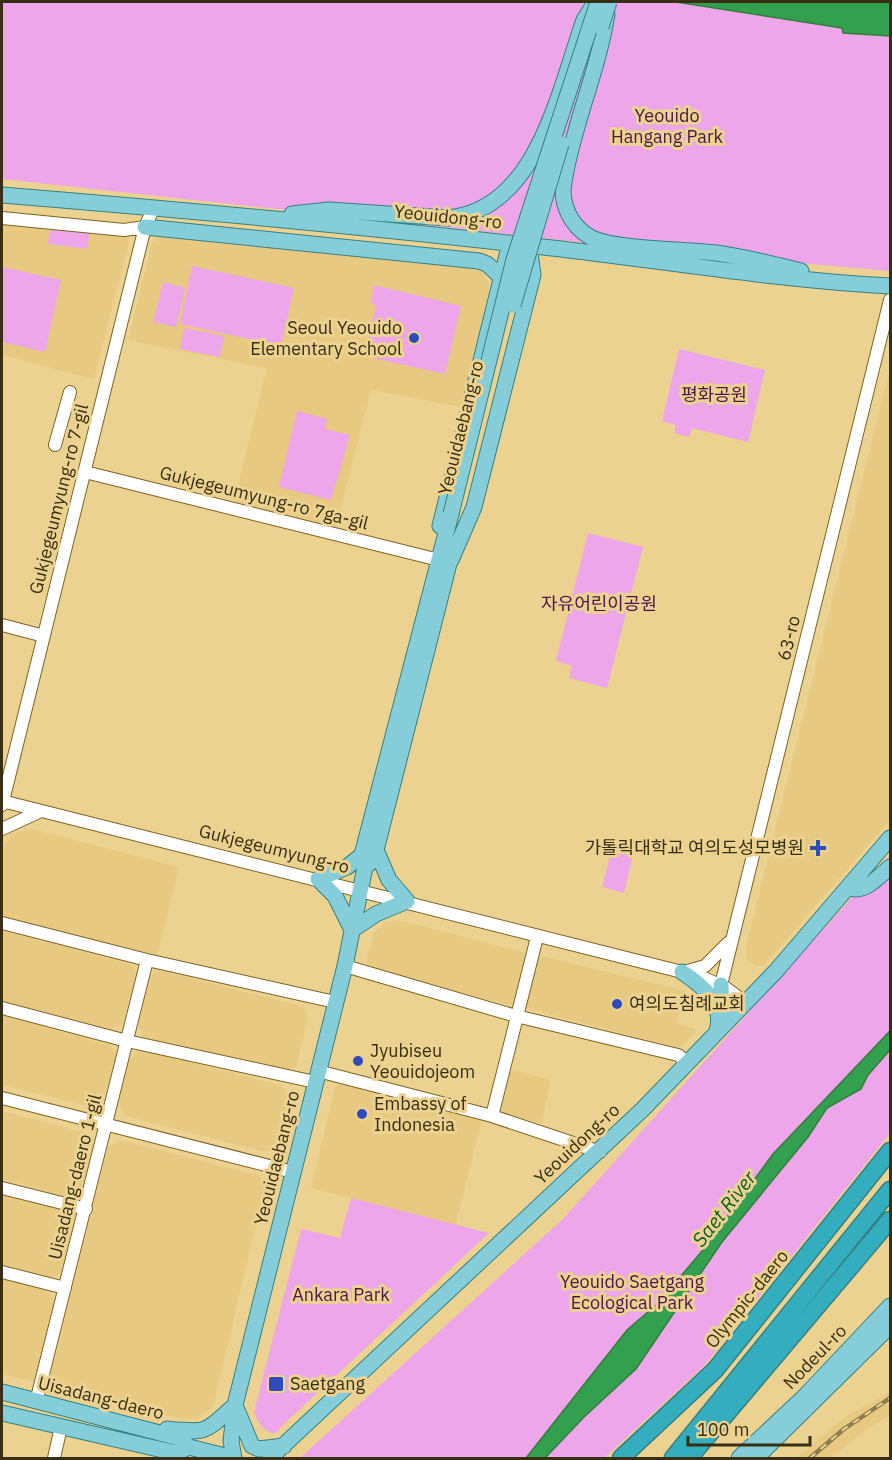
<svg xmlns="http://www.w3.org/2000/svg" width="892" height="1460" font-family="'IBM Plex Sans','Noto Sans KR',sans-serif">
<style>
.built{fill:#e7c981}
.green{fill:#eca6e9}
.water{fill:#32a04e;stroke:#347e3c;stroke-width:1.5}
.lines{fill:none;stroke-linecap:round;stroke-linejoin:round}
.minor-casing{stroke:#7c6423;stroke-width:14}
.major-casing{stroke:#358183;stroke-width:17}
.highway-casing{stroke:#358183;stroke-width:19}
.minor{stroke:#fff;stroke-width:12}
.major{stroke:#85ced9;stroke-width:15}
.highway{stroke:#34aebf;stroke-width:16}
.rail-casing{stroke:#8e7d4f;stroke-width:4.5}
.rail{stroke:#ecd291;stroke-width:2;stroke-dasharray:7;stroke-linecap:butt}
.major-bridge-casing{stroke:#358183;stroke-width:17;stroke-linecap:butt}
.major-bridge{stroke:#85ced9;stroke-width:15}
.poi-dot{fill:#2f4aba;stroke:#ecd291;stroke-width:2}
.labels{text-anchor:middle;stroke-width:6;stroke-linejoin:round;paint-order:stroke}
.park-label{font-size:18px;fill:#4c144c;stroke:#ecd291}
.street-label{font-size:18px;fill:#382e13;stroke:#ecd291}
.poi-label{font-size:18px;fill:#382e13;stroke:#ecd291;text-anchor:start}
.water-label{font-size:20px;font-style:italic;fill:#115d27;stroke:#ecd291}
</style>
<rect width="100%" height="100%" fill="#ecd291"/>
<!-- built -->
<path class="built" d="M 2,217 L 127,235 L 129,242 L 94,379 L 2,355 Z
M 157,236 L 477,267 L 489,283 L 489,292 L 461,407 L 371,390 L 335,531 L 233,505 L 267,368 L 128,340 L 152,243 Z
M 890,369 L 890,820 L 764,965 L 756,966 L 747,960 L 745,951 Z
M 32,829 L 179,867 L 157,955 L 2,916 L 3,847 L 11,834 Z
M 397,920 L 523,952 L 527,957 L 516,1001 L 510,1005 L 369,969 L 366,963 L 374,933 L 384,923 Z
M 2,931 L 130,964 L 135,971 L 135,978 L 122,1025 L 111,1029 L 2,1001 Z
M 542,956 L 685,991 L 677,1023 L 695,1029 L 695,1032 L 680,1048 L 529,1009 L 525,1003 L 537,960 Z
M 162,971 L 304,1007 L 308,1018 L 296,1067 L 283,1071 L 144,1038 L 138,1025 L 150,979 L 153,974 Z
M 2,1015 L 112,1046 L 116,1056 L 102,1104 L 92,1107 L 2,1085 Z
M 144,1051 L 280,1085 L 286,1091 L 288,1100 L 277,1145 L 266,1152 L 125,1116 L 119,1103 L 129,1060 L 137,1053 Z
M 513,1070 L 551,1080 L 541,1123 L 503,1114 L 500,1107 L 508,1074 Z
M 341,1083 L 482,1118 L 455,1225 L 311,1188 L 335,1087 Z
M 2,1111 L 90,1134 L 94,1145 L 80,1194 L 70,1197 L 2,1179 Z
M 120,1140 L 258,1175 L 266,1182 L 213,1406 L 198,1419 L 182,1419 L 48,1386 L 108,1147 Z
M 2,1195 L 65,1211 L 71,1216 L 74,1226 L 63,1269 L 57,1276 L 50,1278 L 2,1265 Z
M 2,1279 L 47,1291 L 54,1301 L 34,1382 L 2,1374 Z
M 890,1392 L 890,1415 L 867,1429 L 830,1458 L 796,1458 L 845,1417 Z"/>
<!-- green -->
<path class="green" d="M 2,2 L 676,2 L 843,28 L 843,33 L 890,36 L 890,271 L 651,250 L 2,179 Z
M 51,224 L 90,229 L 87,249 L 48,244 Z
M 192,266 L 294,288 L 281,346 L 180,324 Z
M 2,267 L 61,280 L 45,352 L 2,342 Z
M 163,282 L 185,288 L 176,327 L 153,322 Z
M 374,285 L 461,306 L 445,374 L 363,356 L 376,306 L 371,303 Z
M 184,328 L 224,336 L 220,357 L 180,349 Z
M 679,349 L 765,370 L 748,442 L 692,428 L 689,437 L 674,433 L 676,425 L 662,421 Z
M 297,411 L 327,419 L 325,429 L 350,435 L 331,500 L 279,487 Z
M 588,533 L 643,547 L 607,688 L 569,678 L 572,666 L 556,661 Z
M 613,845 L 634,851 L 624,893 L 602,887 Z
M 890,855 L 890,1133 L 703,1367 L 604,1458 L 300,1458 L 563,1219 Z
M 351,1198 L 489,1233 L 285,1423 L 274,1434 C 263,1430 258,1423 254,1412 L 301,1229 L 340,1238 Z"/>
<!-- water -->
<path class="water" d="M 676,2 L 890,2 L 890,36 L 843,33 L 842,28 Z
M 890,1031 L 890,1050 L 868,1075 L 861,1089 L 827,1108 L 808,1137 L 722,1242 L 636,1369 L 584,1417 L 545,1458 L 526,1458 L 627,1330 L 656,1305 L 703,1250 L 773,1154 Z"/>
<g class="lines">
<!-- minor casing -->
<g class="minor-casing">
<path id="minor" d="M 2,218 L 124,230 L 145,227
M 55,445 L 70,392
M 85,472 L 435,559
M 2,625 L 44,636
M 2,801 L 702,977 L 726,988 L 746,1003
M 2,805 L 145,227 L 154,207
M 2,829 L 41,811
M 2,923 L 147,960 L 335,1002
M 345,966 L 516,1016 L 678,1055 L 688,1063
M 684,972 L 705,966 L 728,943
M 721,985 L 890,300
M 2,1008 L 127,1041 L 315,1082
M 318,1071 L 492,1116 L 600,1152
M 2,1098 L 293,1172
M 492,1116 L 537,937
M 2,1188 L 86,1209
M 2,1272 L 65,1288
M 36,1402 L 147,960
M 54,1458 L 61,1427"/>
</g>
<!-- major casing -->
<g class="major-casing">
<path id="major" d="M 607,14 C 598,72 573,125 564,182 C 560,204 571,226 590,237 C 614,250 686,249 716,253 C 745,257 773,264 801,271
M 2,195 C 185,210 369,227 552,248 C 665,261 777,280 890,286
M 292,214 L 329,210 L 448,218 C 537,210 559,90 584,20 L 594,4
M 145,227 L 479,261 L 487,264 L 501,277
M 440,526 L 510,243
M 451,560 L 474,507 L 533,275 L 529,246
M 362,855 L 347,867 L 318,879 L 335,896 L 352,930 L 376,914 L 407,901 L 389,880 L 376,850
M 365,867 L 372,861 L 376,850 L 452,552
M 848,887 C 864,895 879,876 890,867
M 682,972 C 703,986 725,1004 717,1031
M 721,985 L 722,1012
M 2,1392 L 179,1438 L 189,1447 L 233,1458
M 237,1410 L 252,1446 L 259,1449 L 284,1446
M 2,1413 L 176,1453 L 189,1447
M 167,1429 C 208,1433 204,1433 235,1405
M 234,1458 L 231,1441 L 235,1405 L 345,966 L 365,867 L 362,855 L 451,514
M 270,1458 L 643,1109 L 776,971 L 890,838
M 739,1458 L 804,1397 L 890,1306
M 756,1458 L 890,1326"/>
</g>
<!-- highway casing -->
<g class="highway-casing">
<path id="highway" d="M 621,1458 L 715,1370 L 890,1151
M 673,1458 L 890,1190
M 689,1458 L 890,1220"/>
</g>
<!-- minor -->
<use href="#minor" class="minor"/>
<!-- major -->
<use href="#major" class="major"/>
<!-- highway -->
<use href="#highway" class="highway"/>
<!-- rail casing -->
<g class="rail-casing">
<path id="rail" d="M 810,1458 L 844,1429 L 890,1398"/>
</g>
<!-- rail -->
<use href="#rail" class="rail"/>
<!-- major-bridge casing -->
<g class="major-bridge-casing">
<path id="major-bridge" d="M 601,27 L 609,2
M 513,305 L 561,144
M 451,514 L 514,259 L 598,2"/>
</g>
<!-- major-bridge -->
<use href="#major-bridge" class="major-bridge"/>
</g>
<!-- markers -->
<g class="poi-dot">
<circle cx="414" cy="338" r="6"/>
<path d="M815 839h6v6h6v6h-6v6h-6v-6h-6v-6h6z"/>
<circle cx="617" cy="1004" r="6"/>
<circle cx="358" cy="1061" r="6"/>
<circle cx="362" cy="1114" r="6"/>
<rect x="268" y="1376" width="16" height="16" rx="3"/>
</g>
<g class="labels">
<!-- park labels -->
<g class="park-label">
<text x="667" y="122">Yeouido<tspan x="667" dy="21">Hangang Park</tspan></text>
<text x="714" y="401">평화공원</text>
<text x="599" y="610">자유어린이공원</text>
<text x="632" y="1288">Yeouido Saetgang<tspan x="632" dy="21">Ecological Park</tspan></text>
<text x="341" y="1301">Ankara Park</text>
</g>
<!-- street labels -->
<g class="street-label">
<text transform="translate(448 217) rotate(6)" y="6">Yeouidong-ro</text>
<text transform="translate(461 428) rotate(-76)" y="6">Yeouidaebang-ro</text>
<text transform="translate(264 498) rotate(14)" y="6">Gukjegeumyung-ro 7ga-gil</text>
<text transform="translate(59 499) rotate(-76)" y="6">Gukjegeumyung-ro 7-gil</text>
<text transform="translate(789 638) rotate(-76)" y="6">63-ro</text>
<text transform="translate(274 849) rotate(14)" y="6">Gukjegeumyung-ro</text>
<text transform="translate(577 1144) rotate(-43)" y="6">Yeouidong-ro</text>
<text transform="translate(277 1158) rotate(-76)" y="6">Yeouidaebang-ro</text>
<text transform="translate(75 1177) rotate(-76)" y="6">Uisadang-daero 1-gil</text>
<text transform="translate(747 1299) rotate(-51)" y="6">Olympic-daero</text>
<text transform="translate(815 1357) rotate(-46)" y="6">Nodeul-ro</text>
<text transform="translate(101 1398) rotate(14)" y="6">Uisadang-daero</text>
</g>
<!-- poi labels -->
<g class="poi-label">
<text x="402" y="334" text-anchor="end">Seoul Yeouido<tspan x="402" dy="21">Elementary School</tspan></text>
<text x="804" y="854" text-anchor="end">가톨릭대학교 여의도성모병원</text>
<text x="629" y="1010">여의도침례교회</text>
<text x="370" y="1057">Jyubiseu<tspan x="370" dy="21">Yeouidojeom</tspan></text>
<text x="374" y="1110">Embassy of<tspan x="374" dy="21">Indonesia</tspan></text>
<text x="290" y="1390">Saetgang</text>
</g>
<!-- water labels -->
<g class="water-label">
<text transform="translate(724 1209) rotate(-52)" y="7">Saet River</text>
</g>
</g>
<!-- border -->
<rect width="892" height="1460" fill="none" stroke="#382e13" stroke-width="6"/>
<!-- scale -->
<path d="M688 1436v9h122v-9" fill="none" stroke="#382e13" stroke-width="3"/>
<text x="697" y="1436" font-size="18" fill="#382e13" stroke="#ecd291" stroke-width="4.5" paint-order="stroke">100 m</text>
</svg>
